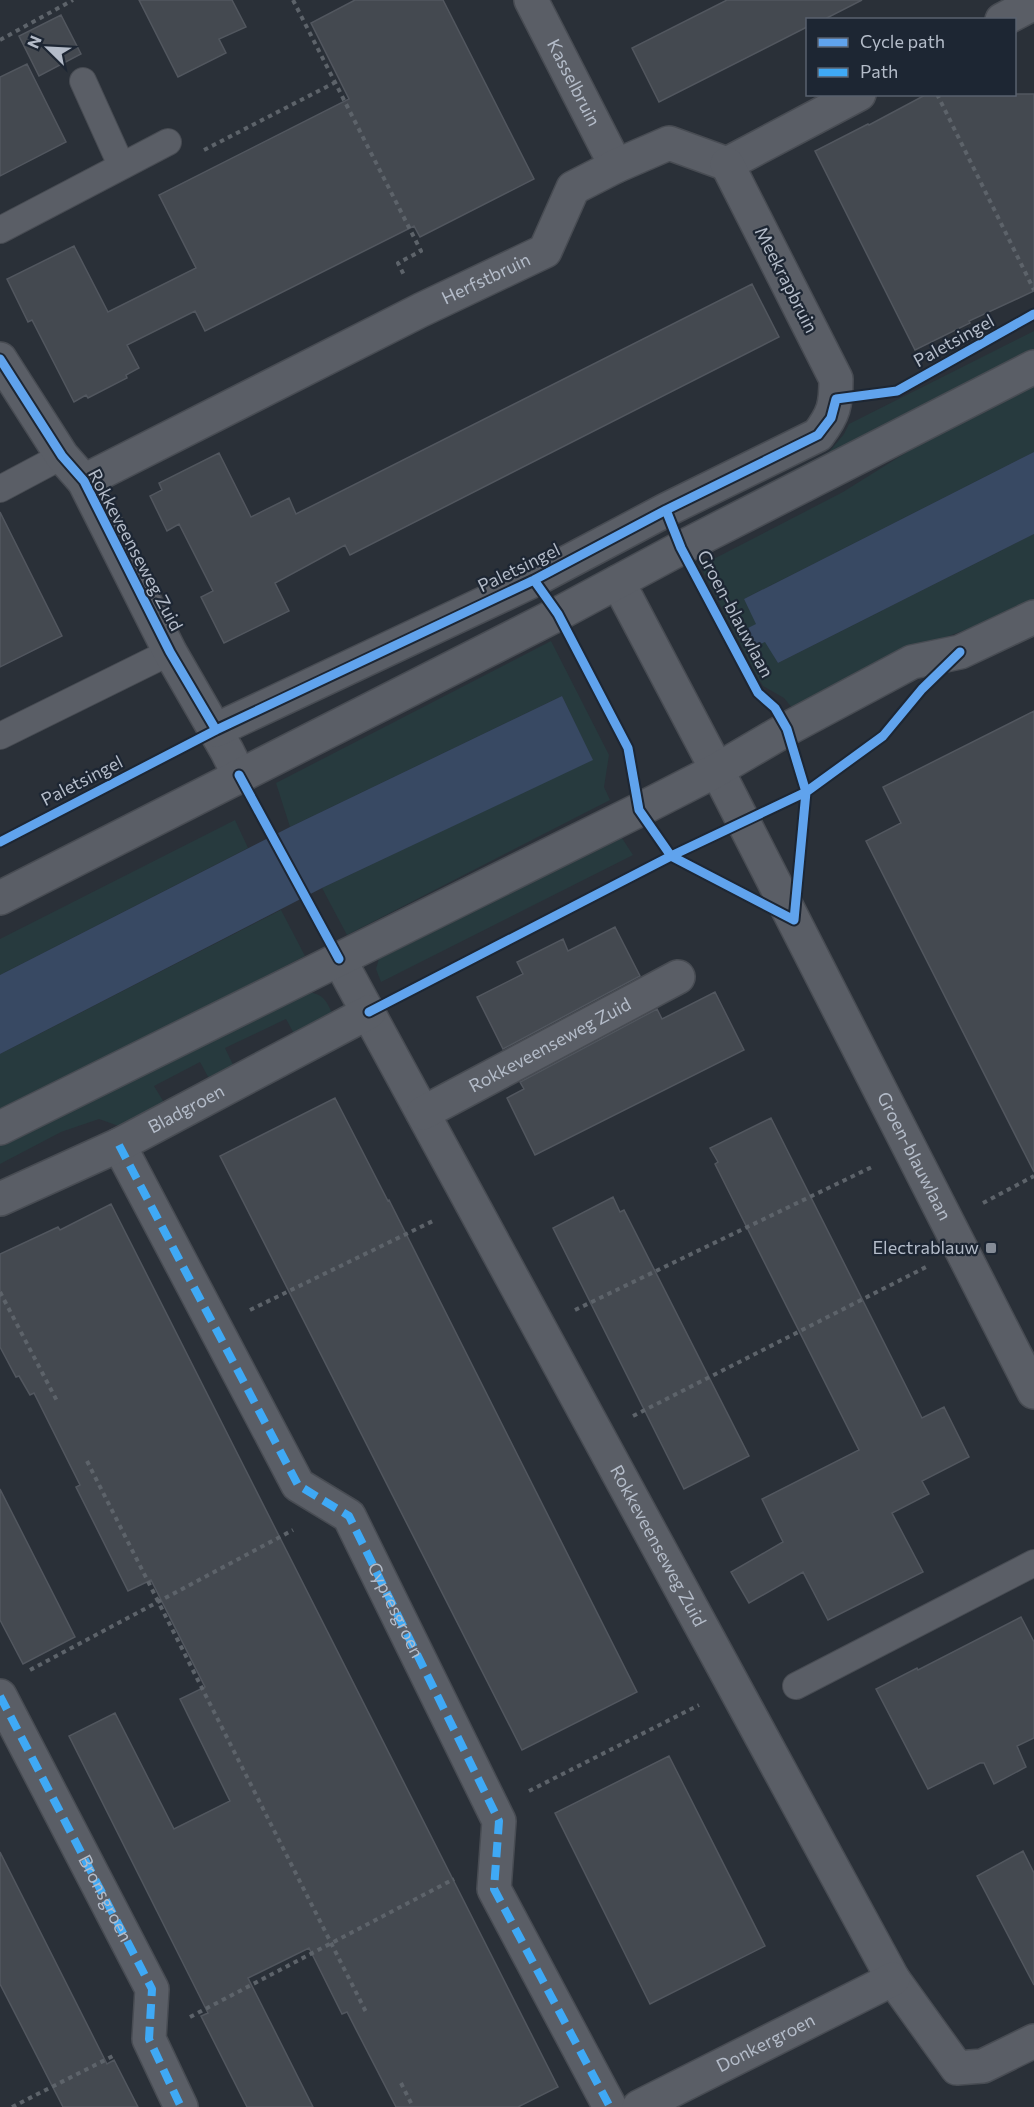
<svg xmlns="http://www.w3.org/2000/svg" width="1034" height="2107" font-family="Commissioner,sans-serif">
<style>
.green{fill:#273a3e}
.water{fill:#384963}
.building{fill:#444950;stroke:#52575f;stroke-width:1.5}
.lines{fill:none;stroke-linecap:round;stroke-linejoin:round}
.service-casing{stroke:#484c53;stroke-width:28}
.minor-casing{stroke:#484c53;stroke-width:36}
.tertiary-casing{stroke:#484c53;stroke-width:36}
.path{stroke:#5d636a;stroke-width:4;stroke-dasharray:4.5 4.5;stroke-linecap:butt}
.service{stroke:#5a5e66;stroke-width:26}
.minor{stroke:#5a5e66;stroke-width:33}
.tertiary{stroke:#5a5e66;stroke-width:33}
.quiet{stroke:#3fa9f5;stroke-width:8;stroke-dasharray:15 8;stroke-linecap:butt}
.cycleway-casing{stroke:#1d2633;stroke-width:13}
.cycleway{stroke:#60a3ed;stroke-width:9}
.poi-dot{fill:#848b96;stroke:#1d2633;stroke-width:2}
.labels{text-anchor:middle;stroke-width:4.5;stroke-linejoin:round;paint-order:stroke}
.street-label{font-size:18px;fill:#b4bcc9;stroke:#1d2633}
.poi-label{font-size:18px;fill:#b4bcc9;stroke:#1d2633;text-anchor:end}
</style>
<rect width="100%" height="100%" fill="#2a3038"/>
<!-- green -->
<path class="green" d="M 1034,331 L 1034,356 L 696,537 L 689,524 L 829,452 L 844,434 L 849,424 Z
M 1034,386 L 1034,452 L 744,599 L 778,663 L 1034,534 L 1034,605 L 913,649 L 793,709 L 784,698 L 763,686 L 758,678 L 700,566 L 843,492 L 923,442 Z
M 551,641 L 609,755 L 604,787 L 610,800 L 347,935 L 322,888 L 592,760 L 562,696 L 290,827 L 276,783 Z
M 235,820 L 248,848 L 0,975 L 0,939 Z
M 616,829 L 633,855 L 381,982 L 376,969 L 380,955 Z
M 281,910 L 305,956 L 0,1112 L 0,1054 Z
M 298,992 C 318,992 324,994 332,1013 L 328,1025 L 298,1041 L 286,1019 L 225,1048 L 236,1071 L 212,1084 L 200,1062 L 154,1086 L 168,1109 L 130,1130 L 99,1119 L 61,1132 L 0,1164 L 0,1141 Z"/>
<!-- water -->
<path class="water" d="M 1034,452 L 1034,534 L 778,663 L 765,642 L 751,648 L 742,631 L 756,624 L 744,599 Z
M 562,696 L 593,760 L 322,888 L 0,1054 L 0,975 L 290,827 Z"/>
<!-- building -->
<path class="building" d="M 139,0 L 232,0 L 246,27 L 219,39 L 226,53 L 178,77 Z
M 355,0 L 443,0 L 534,179 L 420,237 L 414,226 L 205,331 L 195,311 L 127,345 L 139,368 L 126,375 L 127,378 L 88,398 L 86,395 L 74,402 L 32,320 L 28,322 L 7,279 L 74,246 L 108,312 L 196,268 L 159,195 L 349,99 L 311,23 Z
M 727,0 L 862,0 L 823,20 L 807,20 L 807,27 L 659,102 L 632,48 Z
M 61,15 L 81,54 L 39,76 L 19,36 Z
M 27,64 L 66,142 L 0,176 L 0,77 Z
M 927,94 L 1034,94 L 1034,291 L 969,321 L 970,323 L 915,350 L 815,151 L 868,124 L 869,125 Z
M 752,284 L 779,337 L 350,555 L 345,545 L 275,583 L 289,611 L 224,643 L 201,597 L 213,591 L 179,524 L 167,531 L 150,496 L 162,490 L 159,483 L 219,453 L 251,517 L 289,498 L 296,514 Z
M 0,512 L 62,636 L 0,667 Z
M 1034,711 L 1034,1172 L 866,841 L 901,823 L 883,787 Z
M 615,927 L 640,976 L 503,1049 L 477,997 L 523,974 L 517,962 L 563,939 L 568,951 Z
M 715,992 L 744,1050 L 535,1155 L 507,1098 L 524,1089 L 520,1082 L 657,1009 L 662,1019 Z
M 335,1098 L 388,1201 L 389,1200 L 637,1692 L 522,1750 L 220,1156 Z
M 771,1118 L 922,1418 L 944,1407 L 969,1457 L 922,1481 L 929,1494 L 892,1513 L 923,1572 L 828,1620 L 803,1572 L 749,1603 L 731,1572 L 783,1542 L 762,1499 L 859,1450 L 734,1202 L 715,1164 L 718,1162 L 710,1148 Z
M 613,1197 L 620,1212 L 624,1210 L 749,1456 L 684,1489 L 553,1228 Z
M 111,1204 L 558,2087 L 518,2107 L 396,2107 L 347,2012 L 342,2014 L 309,1948 L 248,1978 L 313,2107 L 247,2107 L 201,2016 L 208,2013 L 69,1736 L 115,1713 L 174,1829 L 230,1801 L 180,1699 L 205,1687 L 151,1580 L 128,1591 L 76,1487 L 80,1485 L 34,1393 L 30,1395 L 19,1376 L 16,1377 L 0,1347 L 0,1254 L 58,1227 L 60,1230 Z
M 0,1489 L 75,1637 L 23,1664 L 0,1620 Z
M 1021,1617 L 1034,1642 L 1034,1738 L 1017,1746 L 1026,1767 L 994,1784 L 984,1763 L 980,1763 L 928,1789 L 876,1689 L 917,1668 L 918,1670 Z
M 669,1756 L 765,1946 L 650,2004 L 555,1813 Z
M 1023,1851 L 1034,1873 L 1034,1985 L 977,1876 Z
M 0,1852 L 107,2064 L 114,2060 L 138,2107 L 63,2107 L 0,1984 Z"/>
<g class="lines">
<!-- service casing -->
<g class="service-casing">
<path id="service" d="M 83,81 L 121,165
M 0,230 L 168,142
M 0,489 L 62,456
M 0,736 L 170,652
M 796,1686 L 1034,1563"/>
</g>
<!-- minor casing -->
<g class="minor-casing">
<g id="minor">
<path id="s1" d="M 531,0 L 616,166"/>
<path d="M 1002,20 L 1034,3"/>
<path d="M 0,359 L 62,456 L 84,481 L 170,652 L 227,751 L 239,775"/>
<path id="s2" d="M 84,481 L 421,310 L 545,251 L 573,188 L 616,166 L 669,143 L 727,164 L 859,94"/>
<path id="s3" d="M 618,582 L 717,770 L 1034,1392"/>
<path d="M 216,730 L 534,580 L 666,510 L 818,435 C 834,414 836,405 836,379 L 727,164"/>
<path id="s4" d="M 339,959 L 893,1979 L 957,2068 L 983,2066 L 1034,2041"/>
<path id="s5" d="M 423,1113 L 678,977"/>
<path d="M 119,1145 L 298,1485 L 349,1516 L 499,1821 L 494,1889 L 610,2107"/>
<path id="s6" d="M 0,1199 L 119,1145 L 369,1012"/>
<path id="s7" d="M 0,1696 L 152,1989 L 149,2039 L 181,2107"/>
<path id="s8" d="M 639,2107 L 893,1979"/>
</g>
</g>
<!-- tertiary casing -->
<g class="tertiary-casing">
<path id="tertiary" d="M 0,898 L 558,614 L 681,548 L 1034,367
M 0,1128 L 639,810 L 717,770 L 787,729 L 912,662 L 960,652 L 1034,617"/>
</g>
<!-- path -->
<path class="path" d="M 293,0 L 421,251 L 398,263 L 404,275
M 0,40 L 73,0
M 937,94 L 1034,290
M 204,150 L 334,83
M 983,1203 L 1034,1176
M 0,1292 L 57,1401
M 250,1310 L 435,1220
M 575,1310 L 874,1166
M 633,1416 L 926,1267
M 87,1461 L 367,2014
M 30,1670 L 293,1530
M 529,1791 L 699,1705
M 190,2017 L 454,1879
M 401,2083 L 413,2107
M 12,2107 L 113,2056"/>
<!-- service -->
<use href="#service" class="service"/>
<!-- minor -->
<use href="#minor" class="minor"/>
<!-- tertiary -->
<use href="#tertiary" class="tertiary"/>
<!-- quiet -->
<g class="quiet">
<path id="s9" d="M 119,1145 L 298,1485 L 349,1516 L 499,1821 L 494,1889 L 610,2107"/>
<path d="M 0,1696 L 152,1989 L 149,2039 L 181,2107"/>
</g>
<!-- cycleway casing -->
<g class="cycleway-casing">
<path id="cycleway" d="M 0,359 L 62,456 L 84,481 L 170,652 L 216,730
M 534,580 L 558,614 L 628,748 L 639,810 L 671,856 L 794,920 L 806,792 L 787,729 L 775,708 L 758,693 L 681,548 L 666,510
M 239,775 L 339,959
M 0,842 L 216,730 L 534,580 L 666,510 L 818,435 L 831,418 L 836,399 L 897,391 L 1034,314
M 369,1012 L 671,856 L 806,792 L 883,736 L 922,689 L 960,652"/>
</g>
<!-- cycleway -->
<use href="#cycleway" class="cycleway"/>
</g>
<!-- markers -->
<rect class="poi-dot" x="985" y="1242" width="12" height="12" rx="3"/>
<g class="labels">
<!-- street labels -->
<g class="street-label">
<text dy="6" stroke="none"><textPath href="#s1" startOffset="93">Kasselbruin</textPath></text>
<text dy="6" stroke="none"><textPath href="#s2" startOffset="450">Herfstbruin</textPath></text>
<text transform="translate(786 280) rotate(63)" y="6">Meekrapbruin</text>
<text transform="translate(954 341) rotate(-29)" y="6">Paletsingel</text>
<text transform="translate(135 550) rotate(62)" y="6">Rokkeveenseweg Zuid</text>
<text transform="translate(519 568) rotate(-26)" y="6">Paletsingel</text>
<text transform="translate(735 614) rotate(62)" y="6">Groen-blauwlaan</text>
<text transform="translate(82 781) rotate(-27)" y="6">Paletsingel</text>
<text dy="6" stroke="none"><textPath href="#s5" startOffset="144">Rokkeveenseweg Zuid</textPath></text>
<text dy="6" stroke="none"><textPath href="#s6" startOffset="207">Bladgroen</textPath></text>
<text dy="6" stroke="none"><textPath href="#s3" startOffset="646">Groen-blauwlaan</textPath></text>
<text dy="6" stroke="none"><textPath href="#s4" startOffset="668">Rokkeveenseweg Zuid</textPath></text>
<text dy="6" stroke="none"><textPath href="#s9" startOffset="549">Cypresgroen</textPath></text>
<text dy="6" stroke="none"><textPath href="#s7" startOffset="228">Bronsgroen</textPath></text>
<text dy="6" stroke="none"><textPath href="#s8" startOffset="142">Donkergroen</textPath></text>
</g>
<!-- poi labels -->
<g class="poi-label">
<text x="979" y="1254">Electrablauw</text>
</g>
</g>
<!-- legend -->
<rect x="806" y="18" width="210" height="78" fill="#1d2633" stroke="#59626f" stroke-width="1.5"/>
<rect x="818" y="38" width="30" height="9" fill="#60a3ed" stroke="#59626f" stroke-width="1.5"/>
<text x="860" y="48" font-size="18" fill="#b4bcc9">Cycle path</text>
<rect x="818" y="68" width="30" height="9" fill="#3fa9f5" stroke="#59626f" stroke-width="1.5"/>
<text x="860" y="78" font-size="18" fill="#b4bcc9">Path</text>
<!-- north arrow -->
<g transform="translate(48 48) rotate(294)" stroke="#1d2633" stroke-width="4.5" paint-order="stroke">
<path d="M0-4.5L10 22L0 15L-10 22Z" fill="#b4bcc9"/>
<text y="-9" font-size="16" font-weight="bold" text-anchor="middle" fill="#b4bcc9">N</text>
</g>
</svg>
